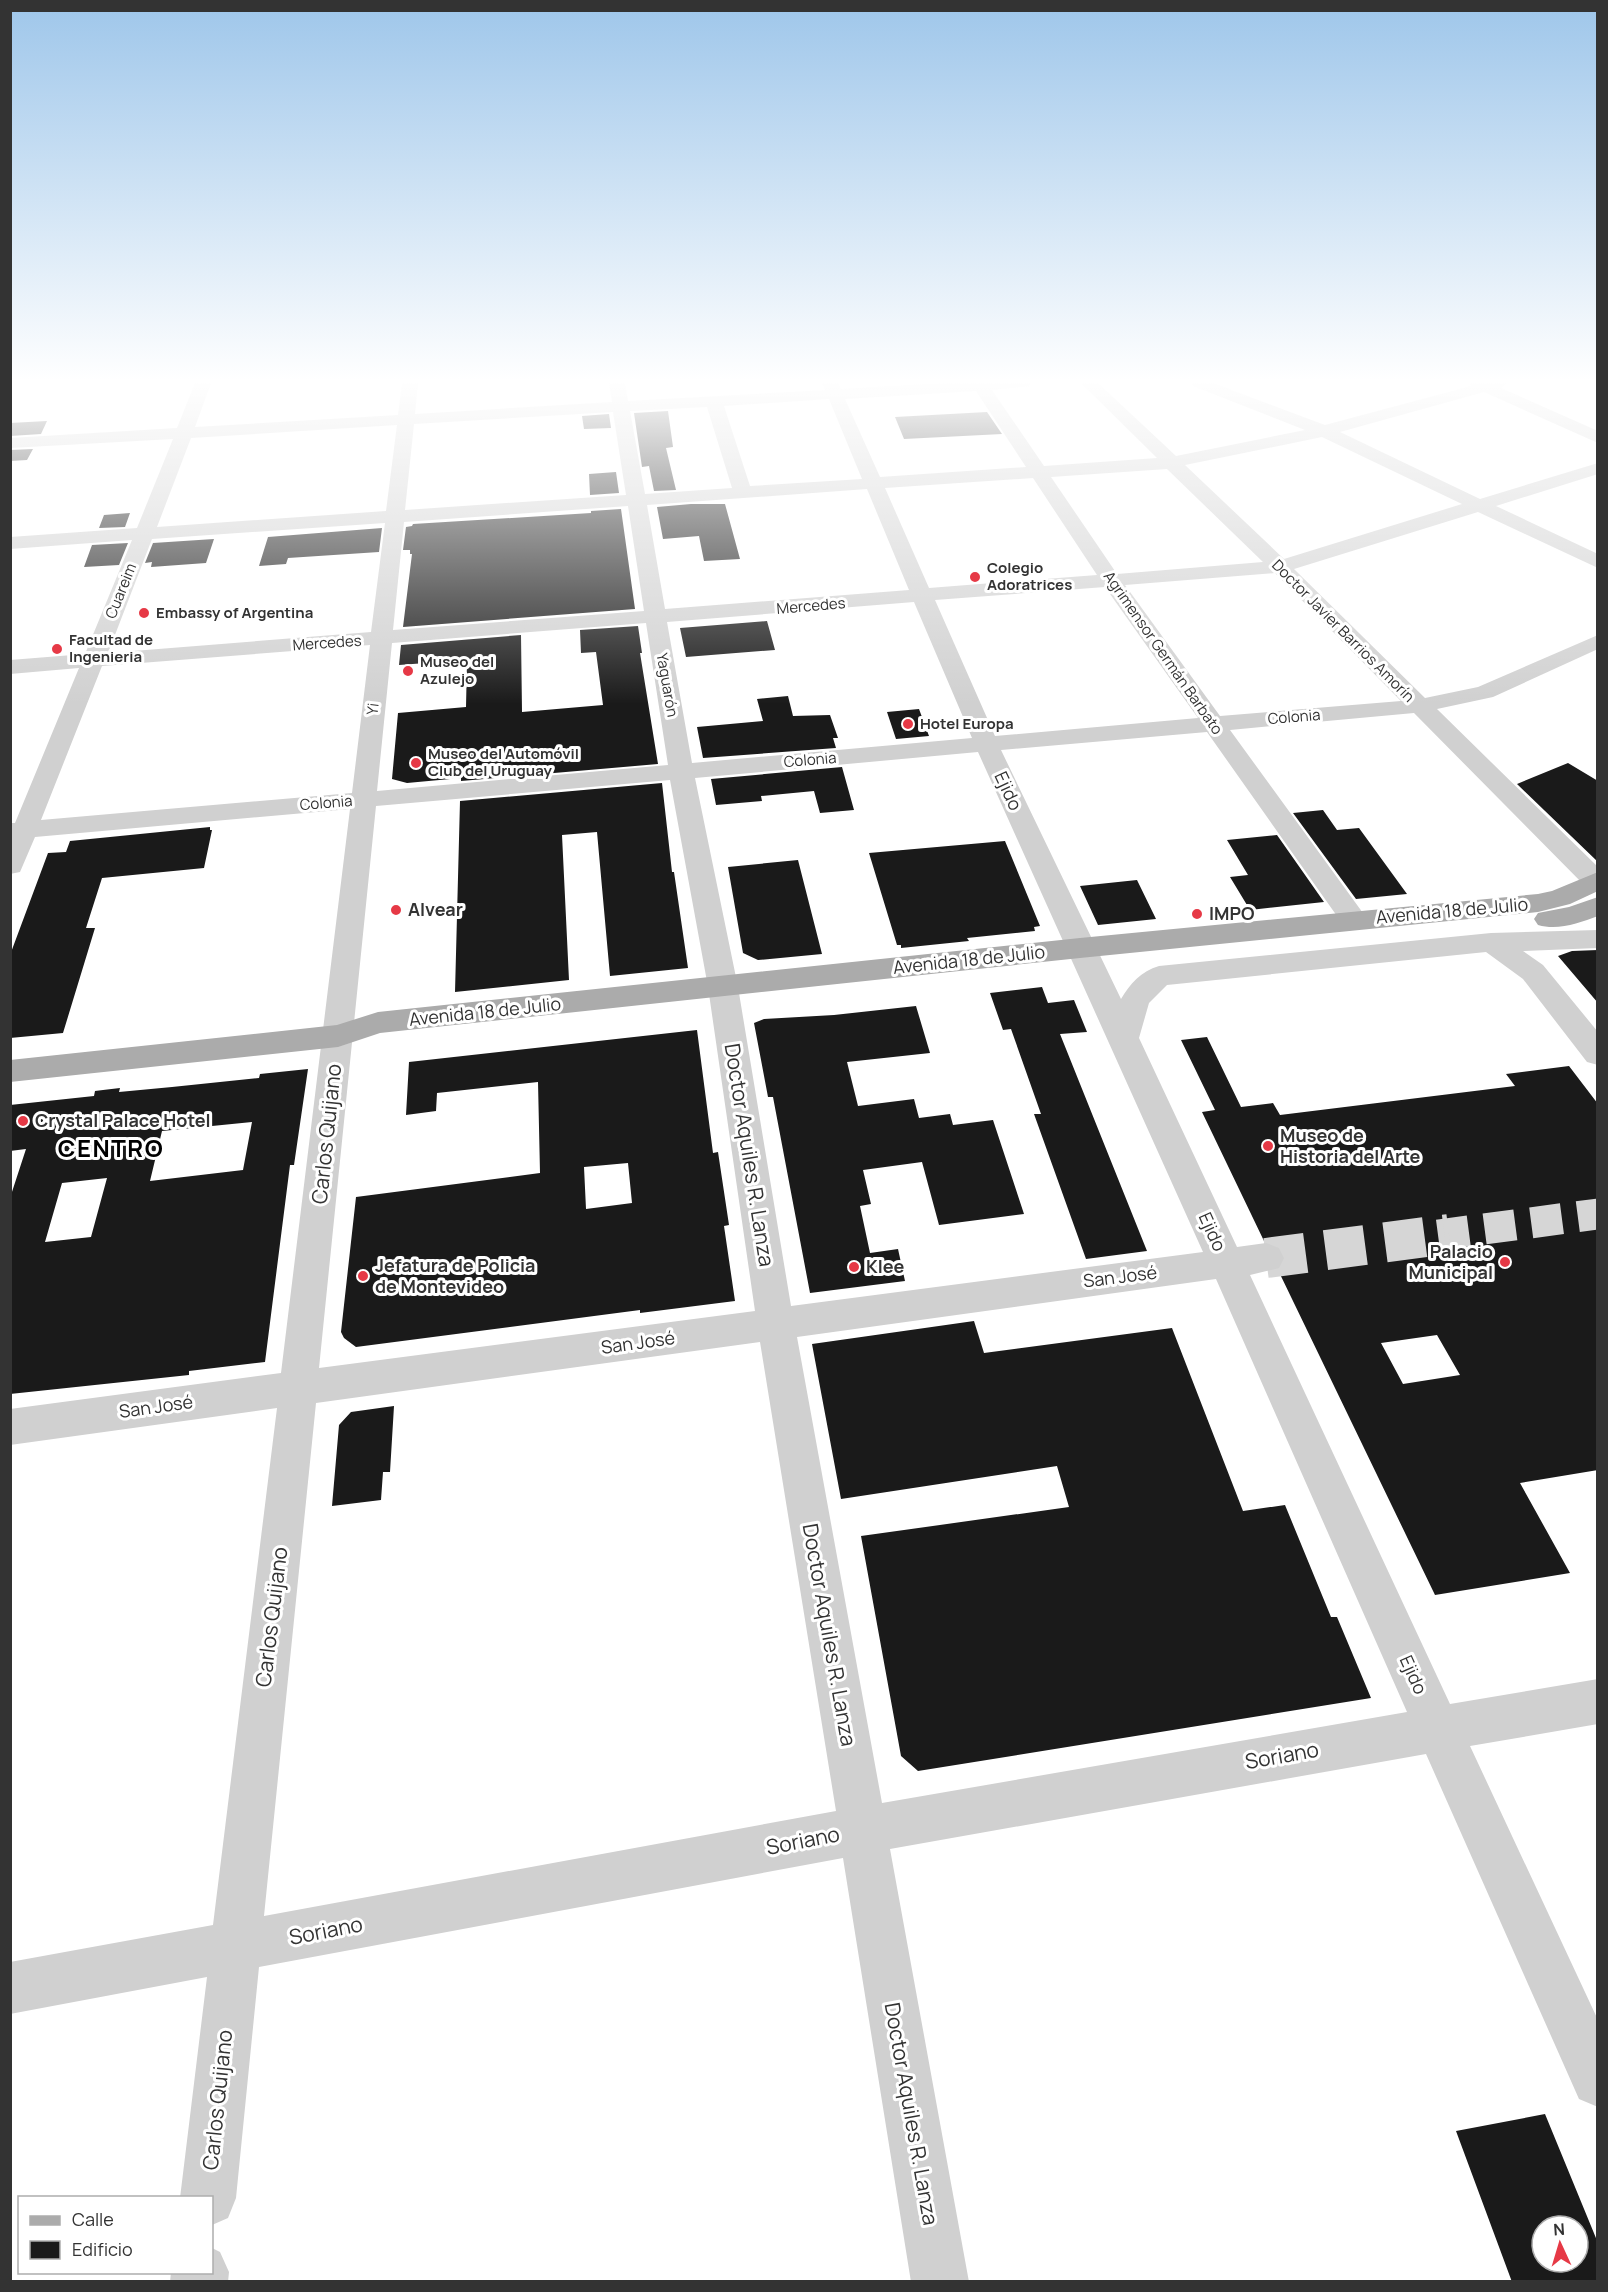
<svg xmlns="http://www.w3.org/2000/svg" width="1608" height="2292" font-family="Manrope,sans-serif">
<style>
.building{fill:#1a1a1a;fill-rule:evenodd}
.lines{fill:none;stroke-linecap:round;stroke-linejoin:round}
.minor-tunnel-far1{stroke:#d6d6d6;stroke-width:31;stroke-dasharray:31 16;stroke-linecap:butt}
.minor-tunnel{stroke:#d6d6d6;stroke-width:40;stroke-dasharray:40 20;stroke-linecap:butt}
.minor{fill:#d0d0d0;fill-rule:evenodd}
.major{fill:#ababab;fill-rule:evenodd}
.poi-dot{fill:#e63946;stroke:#fff;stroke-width:2}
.labels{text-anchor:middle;stroke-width:6;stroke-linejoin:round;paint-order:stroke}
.far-poi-label{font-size:15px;font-weight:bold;fill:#333;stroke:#fff;text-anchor:start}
.far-street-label{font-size:15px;fill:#333;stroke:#fff}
.street-label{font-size:18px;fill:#333;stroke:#fff}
.poi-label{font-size:18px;font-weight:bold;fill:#333;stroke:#fff;text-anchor:start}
.near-street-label{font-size:21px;fill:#333;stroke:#fff}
.district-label{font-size:24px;font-weight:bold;letter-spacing:1.5px;fill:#000;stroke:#fff}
</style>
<rect width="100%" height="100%" fill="#fff"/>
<!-- building -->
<path class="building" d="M 668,411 L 673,447 L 666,448 L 676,490 L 654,491 L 649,466 L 642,467 L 634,413 Z
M 987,412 L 1002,434 L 904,439 L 895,417 Z
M 609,414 L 611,428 L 584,429 L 582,416 Z
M 47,421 L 41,434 L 10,436 L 10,423 Z
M 33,449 L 27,460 L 10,461 L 10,450 Z
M 616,472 L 619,493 L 590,495 L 589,474 Z
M 691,504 L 725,504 L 740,559 L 704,561 L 699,536 L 663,539 L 657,507 Z
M 621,509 L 635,609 L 403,627 L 412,554 L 410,554 L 410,550 L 403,550 L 406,527 L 412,526 L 413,524 L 591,513 L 591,511 Z
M 130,513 L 125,527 L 99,528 L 104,515 Z
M 382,528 L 379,552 L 288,558 L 286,564 L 259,566 L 268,537 Z
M 214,539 L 206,563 L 151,567 L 152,562 L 145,563 L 153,543 Z
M 128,543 L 119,565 L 84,567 L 92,545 Z
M 767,621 L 775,650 L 686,657 L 680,628 Z
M 638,626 L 642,653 L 640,653 L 658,764 L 461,781 L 461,778 L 407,783 L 392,779 L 398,713 L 466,707 L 467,660 L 399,665 L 401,645 L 521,635 L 522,712 L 603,705 L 596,652 L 581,653 L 580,630 Z
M 788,696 L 793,716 L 830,715 L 838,738 L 833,738 L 836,748 L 703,758 L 697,727 L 763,721 L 757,699 Z
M 919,709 L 929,736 L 896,739 L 887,712 Z
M 1568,763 L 1598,781 L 1598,862 L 1517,784 Z
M 842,767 L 854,810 L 820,813 L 814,791 L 761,796 L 762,801 L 716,805 L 711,779 Z
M 662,783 L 672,872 L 674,872 L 688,968 L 610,976 L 597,832 L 562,835 L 569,980 L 455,992 L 460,801 Z
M 1323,810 L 1337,830 L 1359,828 L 1407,894 L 1356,899 L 1293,813 Z
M 210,827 L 210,830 L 212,830 L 204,868 L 102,878 L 86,928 L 95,928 L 63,1033 L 10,1038 L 10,955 L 48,853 L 66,852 L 70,841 Z
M 1277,835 L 1324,902 L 1250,910 L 1230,877 L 1248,875 L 1227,840 Z
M 1005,841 L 1040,926 L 1034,927 L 1035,931 L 967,938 L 969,941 L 901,948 L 901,945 L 897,945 L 869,853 Z
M 798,860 L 822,954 L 758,960 L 743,953 L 728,867 Z
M 1137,880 L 1156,919 L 1098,925 L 1080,886 Z
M 1598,950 L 1598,1003 L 1558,956 L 1572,951 Z
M 1042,987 L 1048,1003 L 1074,1000 L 1087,1032 L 1060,1034 L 1147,1251 L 1086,1259 L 1034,1114 L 1041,1114 L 1011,1029 L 1003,1030 L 990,993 Z
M 916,1006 L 930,1053 L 847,1062 L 858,1106 L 914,1099 L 919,1118 L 950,1114 L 953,1125 L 993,1120 L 1024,1214 L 939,1225 L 922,1162 L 863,1170 L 871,1204 L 860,1206 L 870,1253 L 898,1249 L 905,1281 L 810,1293 L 773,1097 L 768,1097 L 754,1023 L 764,1019 L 834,1015 Z
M 697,1030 L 713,1153 L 718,1152 L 729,1225 L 724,1226 L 735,1301 L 640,1313 L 640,1310 L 356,1347 L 344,1338 L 341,1332 L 356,1197 L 540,1173 L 538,1082 L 437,1093 L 436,1111 L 406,1115 L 409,1062 ZM 628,1163 L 632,1203 L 586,1209 L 584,1167 Z
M 1207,1037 L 1241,1107 L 1273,1103 L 1280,1115 L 1515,1086 L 1506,1074 L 1569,1066 L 1598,1104 L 1598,1470 L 1520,1483 L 1570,1573 L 1435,1595 L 1278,1270 L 1286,1257 L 1280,1246 L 1264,1241 L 1202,1112 L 1215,1110 L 1181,1040 ZM 1437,1335 L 1460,1375 L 1403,1384 L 1381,1343 Z
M 308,1069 L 294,1165 L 290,1165 L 265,1362 L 189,1371 L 189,1375 L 10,1394 L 10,1198 L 26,1149 L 10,1151 L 10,1105 L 94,1096 L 95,1091 L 103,1090 L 120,1088 L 119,1092 L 172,1087 L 259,1078 L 260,1074 ZM 252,1122 L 243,1170 L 150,1181 L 162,1131 ZM 107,1178 L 91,1237 L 45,1242 L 62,1183 Z
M 974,1321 L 984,1353 L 1172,1328 L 1243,1511 L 1285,1505 L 1331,1617 L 1337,1617 L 1371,1698 L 918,1771 L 901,1756 L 861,1536 L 1069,1507 L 1057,1466 L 841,1499 L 812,1344 Z
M 394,1406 L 390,1472 L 383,1472 L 381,1500 L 332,1506 L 339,1425 L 351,1412 Z
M 1545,2114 L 1598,2243 L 1598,2282 L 1512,2282 L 1456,2131 ZM 1542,2226 L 1578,2226 L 1578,2262 L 1542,2262 Z"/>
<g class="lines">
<!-- minor-tunnel-far1 -->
<path class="minor-tunnel-far1" d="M 1438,1235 L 1598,1214"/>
<!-- minor-tunnel -->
<path class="minor-tunnel" d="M 1266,1258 L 1449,1234"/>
<!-- minor -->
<path class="minor" d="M 195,383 L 211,383 L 195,427 L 398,415 L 402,383 L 418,383 L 415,414 L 612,402 L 609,383 L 625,383 L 628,401 L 825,390 L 822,383 L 838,383 L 841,389 L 944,383 L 1031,383 L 1029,386 L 992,390 L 1044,466 L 1157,458 L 1081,383 L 1098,383 L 1176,456 L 1305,430 L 1193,386 L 1191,383 L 1213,383 L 1325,425 L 1471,386 L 1469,383 L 1507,383 L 1501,388 L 1598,431 L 1598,443 L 1484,392 L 1340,432 L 1480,499 L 1598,463 L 1598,474 L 1496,506 L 1598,554 L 1598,568 L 1478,512 L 1294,569 L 1425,698 L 1478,687 L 1598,635 L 1598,649 L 1493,697 L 1437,709 L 1598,867 L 1598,891 L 1588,889 L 1414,713 L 1230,730 L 1368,920 L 1364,926 L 1354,929 L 1344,926 L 1207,732 L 1001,750 L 1121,999 C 1130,984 1141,971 1159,966 L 1491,933 L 1598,930 L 1598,948 L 1523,951 L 1543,965 L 1598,1032 L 1598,1065 L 1587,1062 L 1523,979 L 1486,952 L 1167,985 L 1149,1003 L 1139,1038 L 1237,1247 L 1266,1243 L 1279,1248 L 1284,1258 L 1279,1268 L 1250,1275 L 1450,1704 L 1598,1679 L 1598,1724 L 1470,1746 L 1598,2020 L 1598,2107 L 1579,2099 L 1426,1754 L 890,1849 L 969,2282 L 911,2282 L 843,1858 L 259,1967 L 236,2198 L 228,2218 L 212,2225 L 212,2198 L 180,2198 L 207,1977 L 10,2014 L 10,1962 L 213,1925 L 277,1408 L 10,1445 L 10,1409 L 281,1373 L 350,809 L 35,837 L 20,872 L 10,874 L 10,823 L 15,823 L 79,668 L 10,674 L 10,660 L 85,654 L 132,540 L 10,549 L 10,537 L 137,528 L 173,439 L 10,448 L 10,438 L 177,428 ZM 976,391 L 1026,467 L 880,477 L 845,399 ZM 829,399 L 862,479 L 750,486 L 724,406 ZM 707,407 L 732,488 L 645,494 L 630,411 ZM 613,412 L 626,495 L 405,510 L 414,424 ZM 397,425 L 386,511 L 157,527 L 191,438 ZM 1322,437 L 1462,504 L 1284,559 L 1185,465 ZM 1167,469 L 1263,562 L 1117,574 L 1051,477 ZM 1033,478 L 1097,575 L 929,588 L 885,488 ZM 867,489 L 909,590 L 665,609 L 647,505 ZM 628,506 L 644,611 L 393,630 L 404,522 ZM 385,523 L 371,632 L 108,653 L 152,539 ZM 1275,573 L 1401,701 L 1220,716 L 1125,585 ZM 1105,587 L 1198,718 L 995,736 L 935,600 ZM 914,602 L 972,738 L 692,763 L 667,622 ZM 646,623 L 668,765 L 377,791 L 392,643 ZM 370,645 L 352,793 L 41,820 L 102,666 ZM 978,752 L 1203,1252 L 791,1306 L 738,987 L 695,778 ZM 670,780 L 708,987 L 755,1311 L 319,1368 L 376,806 ZM 1216,1279 L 1407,1712 L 882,1803 L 797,1337 ZM 760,1342 L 836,1811 L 264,1916 L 316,1403 Z
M 212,2248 L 220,2252 L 229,2272 L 228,2282 L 170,2282 L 171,2272 L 212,2272 Z"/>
<!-- major -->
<path class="major" d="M 1598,872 L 1598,891 L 1570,904 L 1538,912 L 1080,958 L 380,1033 L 338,1047 L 10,1082 L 10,1060 L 337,1025 L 378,1012 L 1080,938 L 1538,894 L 1552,891 Z
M 1598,897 L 1598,916 C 1579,923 1558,931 1538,925 L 1534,919 L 1538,913 L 1569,907 Z"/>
</g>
<!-- sky -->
<linearGradient id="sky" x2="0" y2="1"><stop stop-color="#9ec6ea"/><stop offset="0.54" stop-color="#fff"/><stop offset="1" stop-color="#fff" stop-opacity="0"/></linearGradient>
<rect width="1608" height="704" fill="url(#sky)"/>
<!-- markers -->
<g class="poi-dot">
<circle cx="975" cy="577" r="6"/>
<circle cx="144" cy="613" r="6"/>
<circle cx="57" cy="649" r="6"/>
<circle cx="408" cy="671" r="6"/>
<circle cx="908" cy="724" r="6"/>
<circle cx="416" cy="763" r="6"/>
<circle cx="396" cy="910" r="6"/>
<circle cx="1197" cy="914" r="6"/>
<circle cx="23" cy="1121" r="6"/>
<circle cx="1268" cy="1146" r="6"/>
<circle cx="1505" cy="1262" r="6"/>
<circle cx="854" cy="1267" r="6"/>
<circle cx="363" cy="1276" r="6"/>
</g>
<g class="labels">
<!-- far-poi labels -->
<g class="far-poi-label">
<text x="987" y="573">Colegio<tspan x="987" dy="17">Adoratrices</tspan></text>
<text x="156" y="618">Embassy of Argentina</text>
<text x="69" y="645">Facultad de<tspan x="69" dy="17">Ingenieria</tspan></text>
<text x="420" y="667">Museo del<tspan x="420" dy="17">Azulejo</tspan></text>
<text x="920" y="729">Hotel Europa</text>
<text x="428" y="759">Museo del Automóvil<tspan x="428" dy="17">Club del Uruguay</tspan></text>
</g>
<!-- far-street labels -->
<g class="far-street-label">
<text transform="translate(121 591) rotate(-68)" y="5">Cuareim</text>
<text transform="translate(811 606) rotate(-5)" y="5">Mercedes</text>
<text transform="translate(1343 631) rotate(45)" y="5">Doctor Javier Barrios Amorín</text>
<text transform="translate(327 643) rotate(-4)" y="5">Mercedes</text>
<text transform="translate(1163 653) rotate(55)" y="5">Agrimensor Germán Barbato</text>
<text transform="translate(667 685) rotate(80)" y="5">Yaguarón</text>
<text transform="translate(373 709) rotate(-83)" y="5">Yi</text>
<text transform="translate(1294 717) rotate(-5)" y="5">Colonia</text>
<text transform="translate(810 760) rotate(-5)" y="5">Colonia</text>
<text transform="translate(326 803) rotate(-5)" y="5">Colonia</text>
</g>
<!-- street labels -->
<g class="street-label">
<text transform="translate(1008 791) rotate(65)" y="6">Ejido</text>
<text transform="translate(1452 911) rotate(-5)" y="6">Avenida 18 de Julio</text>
<text transform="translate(969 960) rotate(-6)" y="6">Avenida 18 de Julio</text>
<text transform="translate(485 1012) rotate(-6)" y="6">Avenida 18 de Julio</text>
<text transform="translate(1212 1232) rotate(66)" y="6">Ejido</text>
<text transform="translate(1120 1277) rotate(-7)" y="6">San José</text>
<text transform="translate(638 1343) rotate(-8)" y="6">San José</text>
<text transform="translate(156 1407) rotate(-8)" y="6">San José</text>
<text transform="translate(1413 1675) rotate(66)" y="6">Ejido</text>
</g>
<!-- poi labels -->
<g class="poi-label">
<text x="408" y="916">Alvear</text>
<text x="1209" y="920">IMPO</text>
<text x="35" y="1127">Crystal Palace Hotel</text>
<text x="1280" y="1142">Museo de<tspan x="1280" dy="21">Historia del Arte</tspan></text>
<text x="1493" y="1258" text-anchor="end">Palacio<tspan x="1493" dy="21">Municipal</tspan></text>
<text x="375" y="1272">Jefatura de Policia<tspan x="375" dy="21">de Montevideo</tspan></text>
<text x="866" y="1273">Klee</text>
</g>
<!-- near-street labels -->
<g class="near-street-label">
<text transform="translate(327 1134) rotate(-84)" y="7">Carlos Quijano</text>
<text transform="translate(749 1155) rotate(81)" y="7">Doctor Aquiles R. Lanza</text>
<text transform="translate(272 1617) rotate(-83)" y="7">Carlos Quijano</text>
<text transform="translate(829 1635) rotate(80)" y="7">Doctor Aquiles R. Lanza</text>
<text transform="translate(1282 1756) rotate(-10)" y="7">Soriano</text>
<text transform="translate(803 1841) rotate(-11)" y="7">Soriano</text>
<text transform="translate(326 1931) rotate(-11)" y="7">Soriano</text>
<text transform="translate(218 2100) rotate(-84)" y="7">Carlos Quijano</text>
<text transform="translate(911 2114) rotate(80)" y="7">Doctor Aquiles R. Lanza</text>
</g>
<!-- district labels -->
<g class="district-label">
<text x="111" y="1157">CENTRO</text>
</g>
</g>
<!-- border -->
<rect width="1608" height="2292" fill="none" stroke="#333333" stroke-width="24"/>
<!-- legend -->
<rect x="18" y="2196" width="195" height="78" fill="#ffffff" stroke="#adadad" stroke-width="1.5"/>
<rect x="30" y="2216" width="30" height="9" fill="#ababab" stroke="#adadad" stroke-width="1.5"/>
<text x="72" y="2226" font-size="18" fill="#333333">Calle</text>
<rect x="30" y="2241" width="30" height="18" fill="#1a1a1a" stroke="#adadad" stroke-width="1.5"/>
<text x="72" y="2256" font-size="18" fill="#333333">Edificio</text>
<!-- north arrow -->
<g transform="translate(1560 2244) rotate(356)"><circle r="28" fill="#ffffff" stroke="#adadad" stroke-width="1.5"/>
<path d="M0-4.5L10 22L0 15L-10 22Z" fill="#e63946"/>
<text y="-9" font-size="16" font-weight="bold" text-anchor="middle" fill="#333333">N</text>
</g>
</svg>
